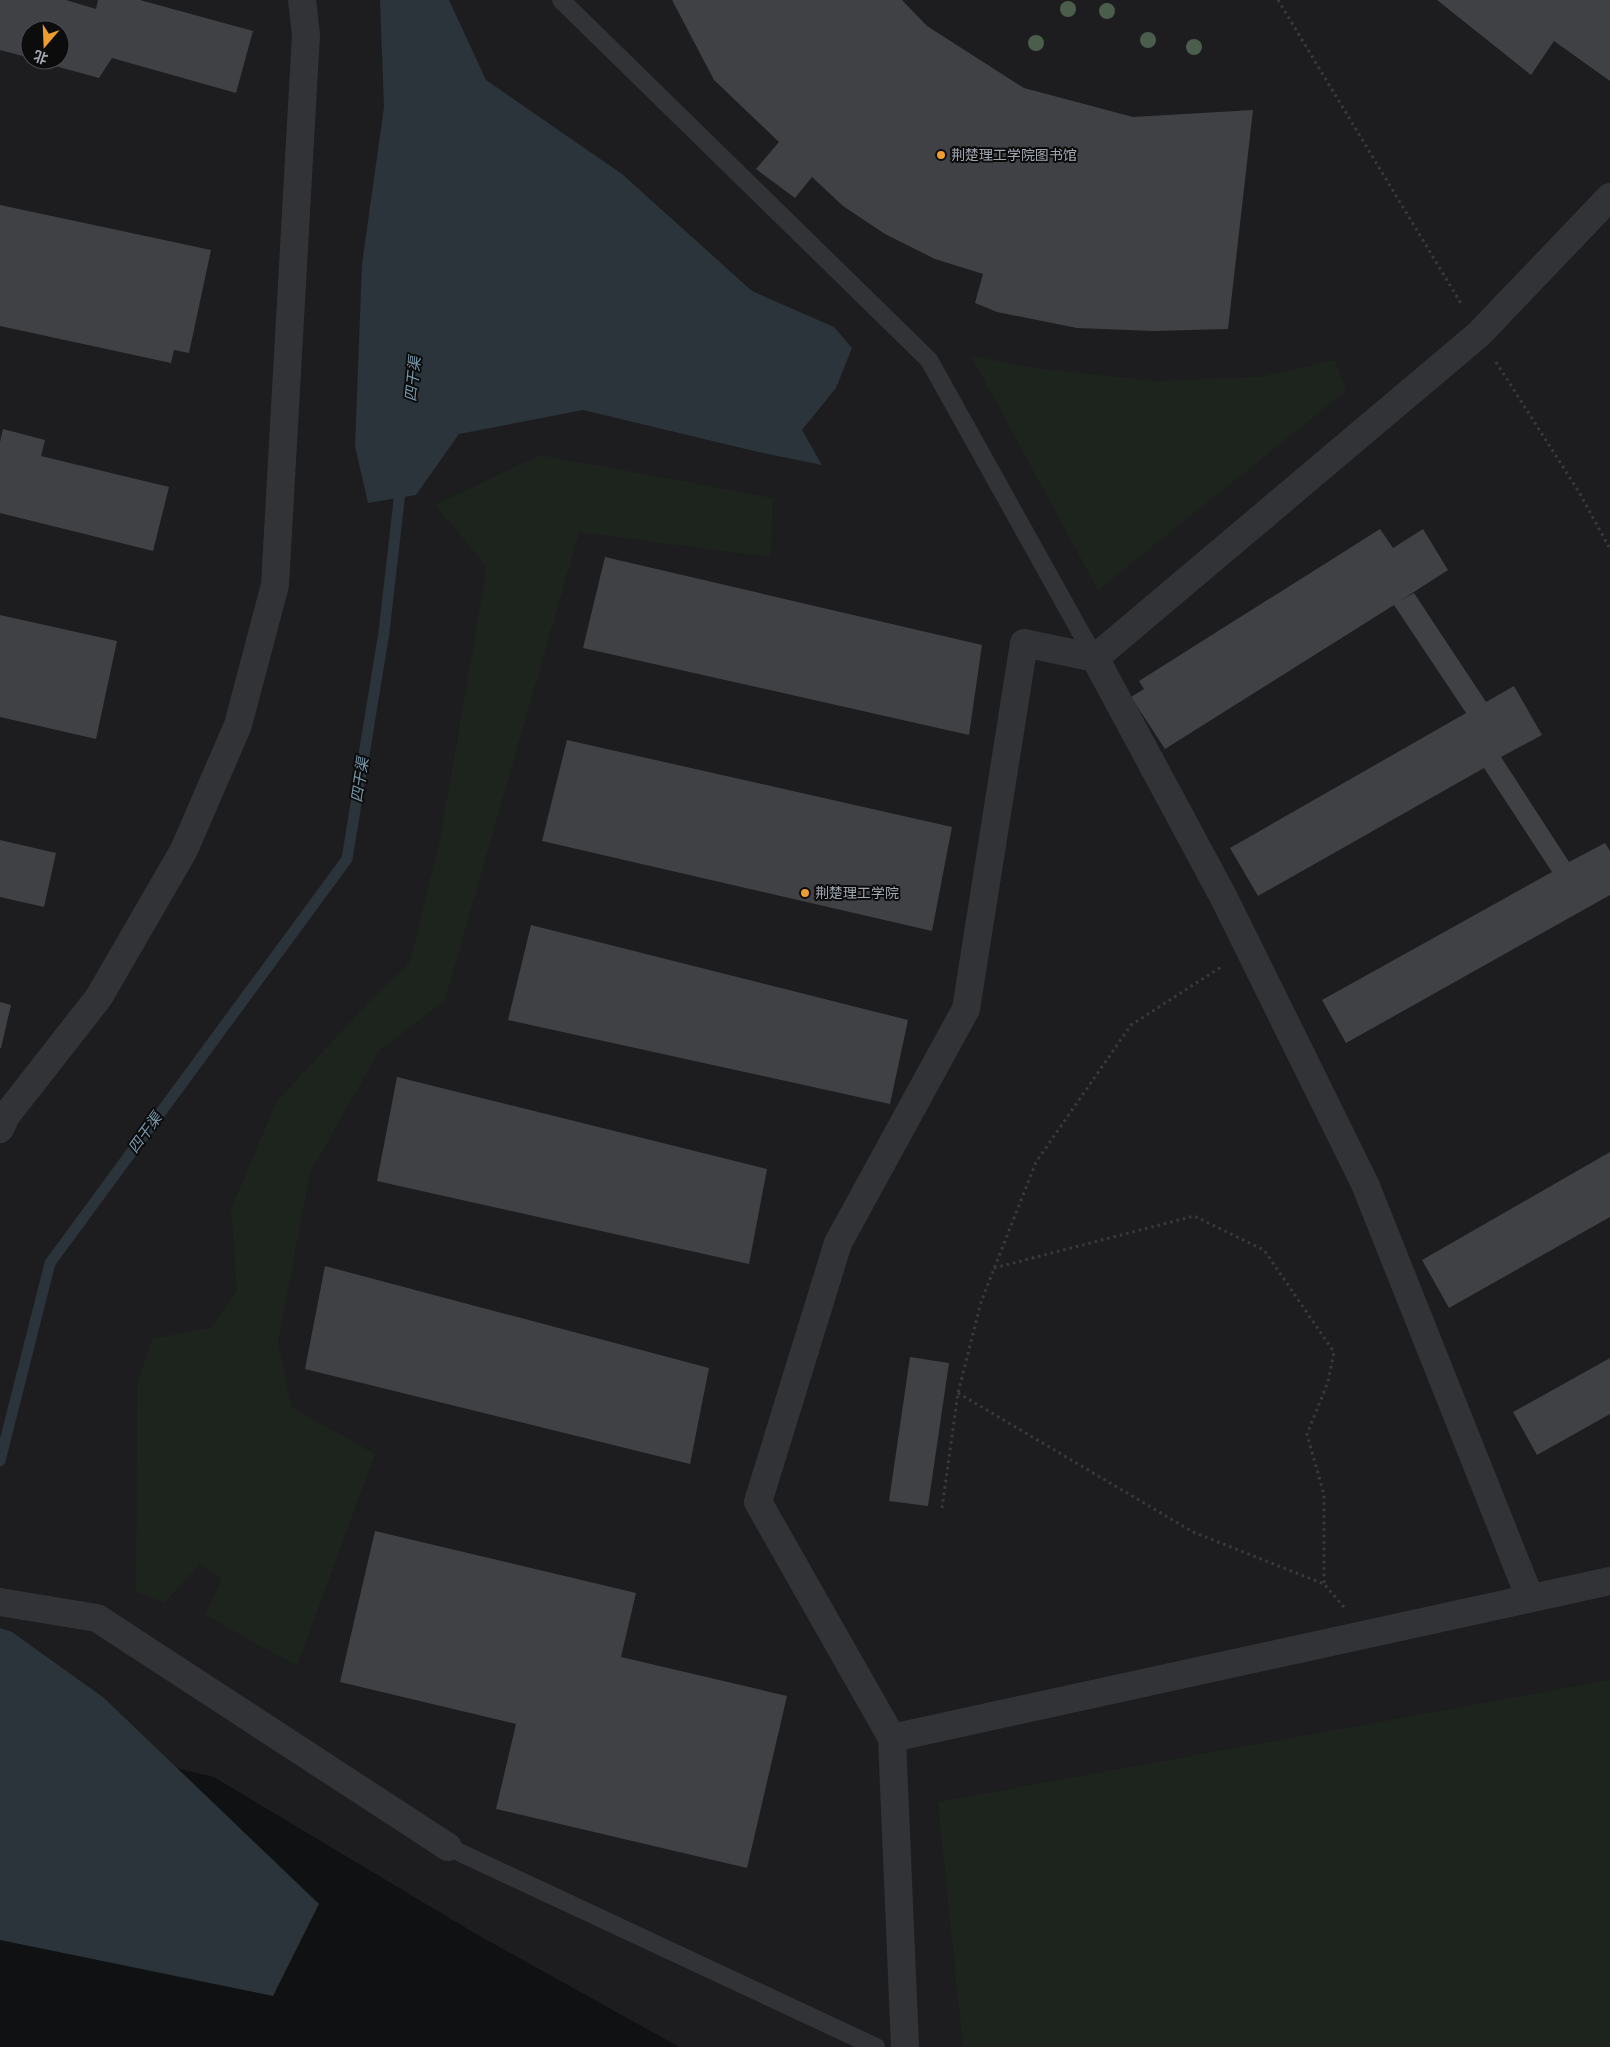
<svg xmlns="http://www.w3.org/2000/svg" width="1610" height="2047" font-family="Arial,'Noto Sans SC',sans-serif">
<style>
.built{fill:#1d1d1f;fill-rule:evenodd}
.green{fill:#1d241d}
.water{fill:#2a343a}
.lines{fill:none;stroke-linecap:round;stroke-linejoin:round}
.stream{stroke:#2a343a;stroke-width:11}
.building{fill:#3f4145}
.path{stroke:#383a3e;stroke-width:3;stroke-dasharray:2.5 4;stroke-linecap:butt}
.lane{stroke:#323337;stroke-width:18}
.street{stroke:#323337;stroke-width:28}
.tree{fill:#4a5e4b}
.poi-dot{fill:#ed9e2e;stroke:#0c0c0d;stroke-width:2}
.labels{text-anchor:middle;stroke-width:4;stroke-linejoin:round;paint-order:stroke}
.poi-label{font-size:14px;fill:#a2a8b2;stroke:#0c0c0d;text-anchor:start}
.water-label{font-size:15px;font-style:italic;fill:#7999ad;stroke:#0c0c0d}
</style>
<rect width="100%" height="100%" fill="#101112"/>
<!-- built -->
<path class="built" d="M 0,0 L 1610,0 L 1610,2047 L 679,2047 L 476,1934 L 214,1777 L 0,1726 ZM 30,30 L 60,30 L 60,60 L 30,60 Z"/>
<!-- green -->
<path class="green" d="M 971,356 L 1035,368 L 1154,381 L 1260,377 L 1335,360 L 1346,391 L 1098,590 Z
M 540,455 L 773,498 L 770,557 L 579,532 L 445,1000 L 379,1051 L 310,1173 L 278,1342 L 291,1407 L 375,1454 L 297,1666 L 205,1615 L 222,1579 L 200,1564 L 164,1603 L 136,1592 L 137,1385 L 152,1339 L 210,1328 L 237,1291 L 231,1209 L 277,1101 L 368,1003 L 410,962 L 440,840 L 487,567 L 435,505 Z
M 1610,1680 L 1610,2047 L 963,2047 L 938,1802 Z"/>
<!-- water -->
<path class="water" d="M 380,0 L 449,0 L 486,80 L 622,174 L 752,291 L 834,327 L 852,348 L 836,388 L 802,430 L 822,465 L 754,451 L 583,410 L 459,434 L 416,495 L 368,503 L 355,446 L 362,264 L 384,107 Z
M 0,1628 L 12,1632 L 104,1698 L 319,1904 L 273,1996 L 0,1940 Z"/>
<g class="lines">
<!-- stream -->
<path class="stream" d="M 0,1461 L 50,1263 L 347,859 L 384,632 L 401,483"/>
</g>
<!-- building -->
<path class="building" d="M 0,0 L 66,0 L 96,9 L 98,0 L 140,0 L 253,31 L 236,93 L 112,58 L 99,78 L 37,61 L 60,60 L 60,30 L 30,30 L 30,58 L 0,50 Z
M 672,0 L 902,0 L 927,26 L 1024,88 L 1133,117 L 1253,110 L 1228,329 L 1154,331 L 1077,328 L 997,312 L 975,303 L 983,274 L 935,259 L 885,234 L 843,206 L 812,177 L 795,198 L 756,169 L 779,142 L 714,80 Z
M 1437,0 L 1610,0 L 1610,81 L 1554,41 L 1531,75 Z
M 0,205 L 211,250 L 189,353 L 174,350 L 171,363 L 0,326 Z
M 3,429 L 45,440 L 41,456 L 169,487 L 153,551 L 0,513 L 0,442 Z
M 1380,529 L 1393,548 L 1423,529 L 1448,570 L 1400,601 L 1414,593 L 1486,702 L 1514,686 L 1542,735 L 1501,757 L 1569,862 L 1605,843 L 1610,851 L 1610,895 L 1346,1043 L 1322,1000 L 1552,872 L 1484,768 L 1258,896 L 1230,848 L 1466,713 L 1394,605 L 1165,749 L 1131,697 L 1144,689 L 1139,681 Z
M 605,557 L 982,645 L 969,735 L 583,648 Z
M 0,615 L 117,641 L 96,739 L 0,717 Z
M 567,740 L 952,827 L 932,931 L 542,841 Z
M 0,840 L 56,853 L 44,907 L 0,897 Z
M 531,925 L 908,1020 L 890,1104 L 508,1020 Z
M 0,1002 L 11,1005 L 1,1048 L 0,1048 Z
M 397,1077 L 767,1169 L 749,1264 L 377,1181 Z
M 1610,1152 L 1610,1217 L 1449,1308 L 1422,1260 Z
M 325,1266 L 709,1368 L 690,1464 L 305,1369 Z
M 910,1357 L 949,1363 L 928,1506 L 889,1501 Z
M 1610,1358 L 1610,1414 L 1537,1455 L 1513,1412 Z
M 375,1531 L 636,1593 L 621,1657 L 787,1696 L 747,1868 L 496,1809 L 516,1724 L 340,1682 Z"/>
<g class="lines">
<!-- path -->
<path class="path" d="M 1278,0 L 1462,305
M 1496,362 L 1579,492 L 1610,549
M 994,1268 L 1194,1216 L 1264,1250 L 1334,1352 L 1328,1382 L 1307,1434 L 1324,1495 L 1324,1584
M 958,1393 L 1193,1532 L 1324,1584 L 1344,1607
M 942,1508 L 958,1393 L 981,1302 L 1036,1162 L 1131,1025 L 1221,967"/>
<!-- lane -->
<path class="lane" d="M 561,0 L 929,360 L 1095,658
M 448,1847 L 876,2047"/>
<!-- street -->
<path class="street" d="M 1095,658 L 1224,898 L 1365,1184 L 1530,1598
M 0,1129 L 6,1116 L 99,997 L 184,850 L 238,725 L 275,585 L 306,35 L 302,0
M 0,1602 L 97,1618 L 448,1847
M 892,1738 L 1610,1581
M 905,2047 L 892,1738 L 758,1502 L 838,1243 L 966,1009 L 1024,643 L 1095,658 L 1479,334 L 1610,197"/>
</g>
<!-- trees -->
<g class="tree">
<circle cx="1068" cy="9" r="8"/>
<circle cx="1107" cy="11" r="8"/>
<circle cx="1148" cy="40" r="8"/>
<circle cx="1036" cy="43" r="8"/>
<circle cx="1194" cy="47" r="8"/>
</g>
<!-- markers -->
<g class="poi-dot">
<circle cx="941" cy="155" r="5"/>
<circle cx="805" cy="893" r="5"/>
</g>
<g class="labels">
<!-- poi labels -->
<g class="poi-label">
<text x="951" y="160">荆楚理工学院图书馆</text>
<text x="815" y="898">荆楚理工学院</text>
</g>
<!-- water labels -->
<g class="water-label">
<text transform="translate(413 379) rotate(-84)" y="5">四干渠</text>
<text transform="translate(360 780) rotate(-81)" y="5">四干渠</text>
<text transform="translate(145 1133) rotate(-54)" y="5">四干渠</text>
</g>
</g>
<!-- north arrow -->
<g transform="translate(45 45) rotate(199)"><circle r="24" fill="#0c0c0d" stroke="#484a4f"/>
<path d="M0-4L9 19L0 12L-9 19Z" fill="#ed9e2e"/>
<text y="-8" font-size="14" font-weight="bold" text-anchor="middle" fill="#a2a8b2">北</text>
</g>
</svg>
